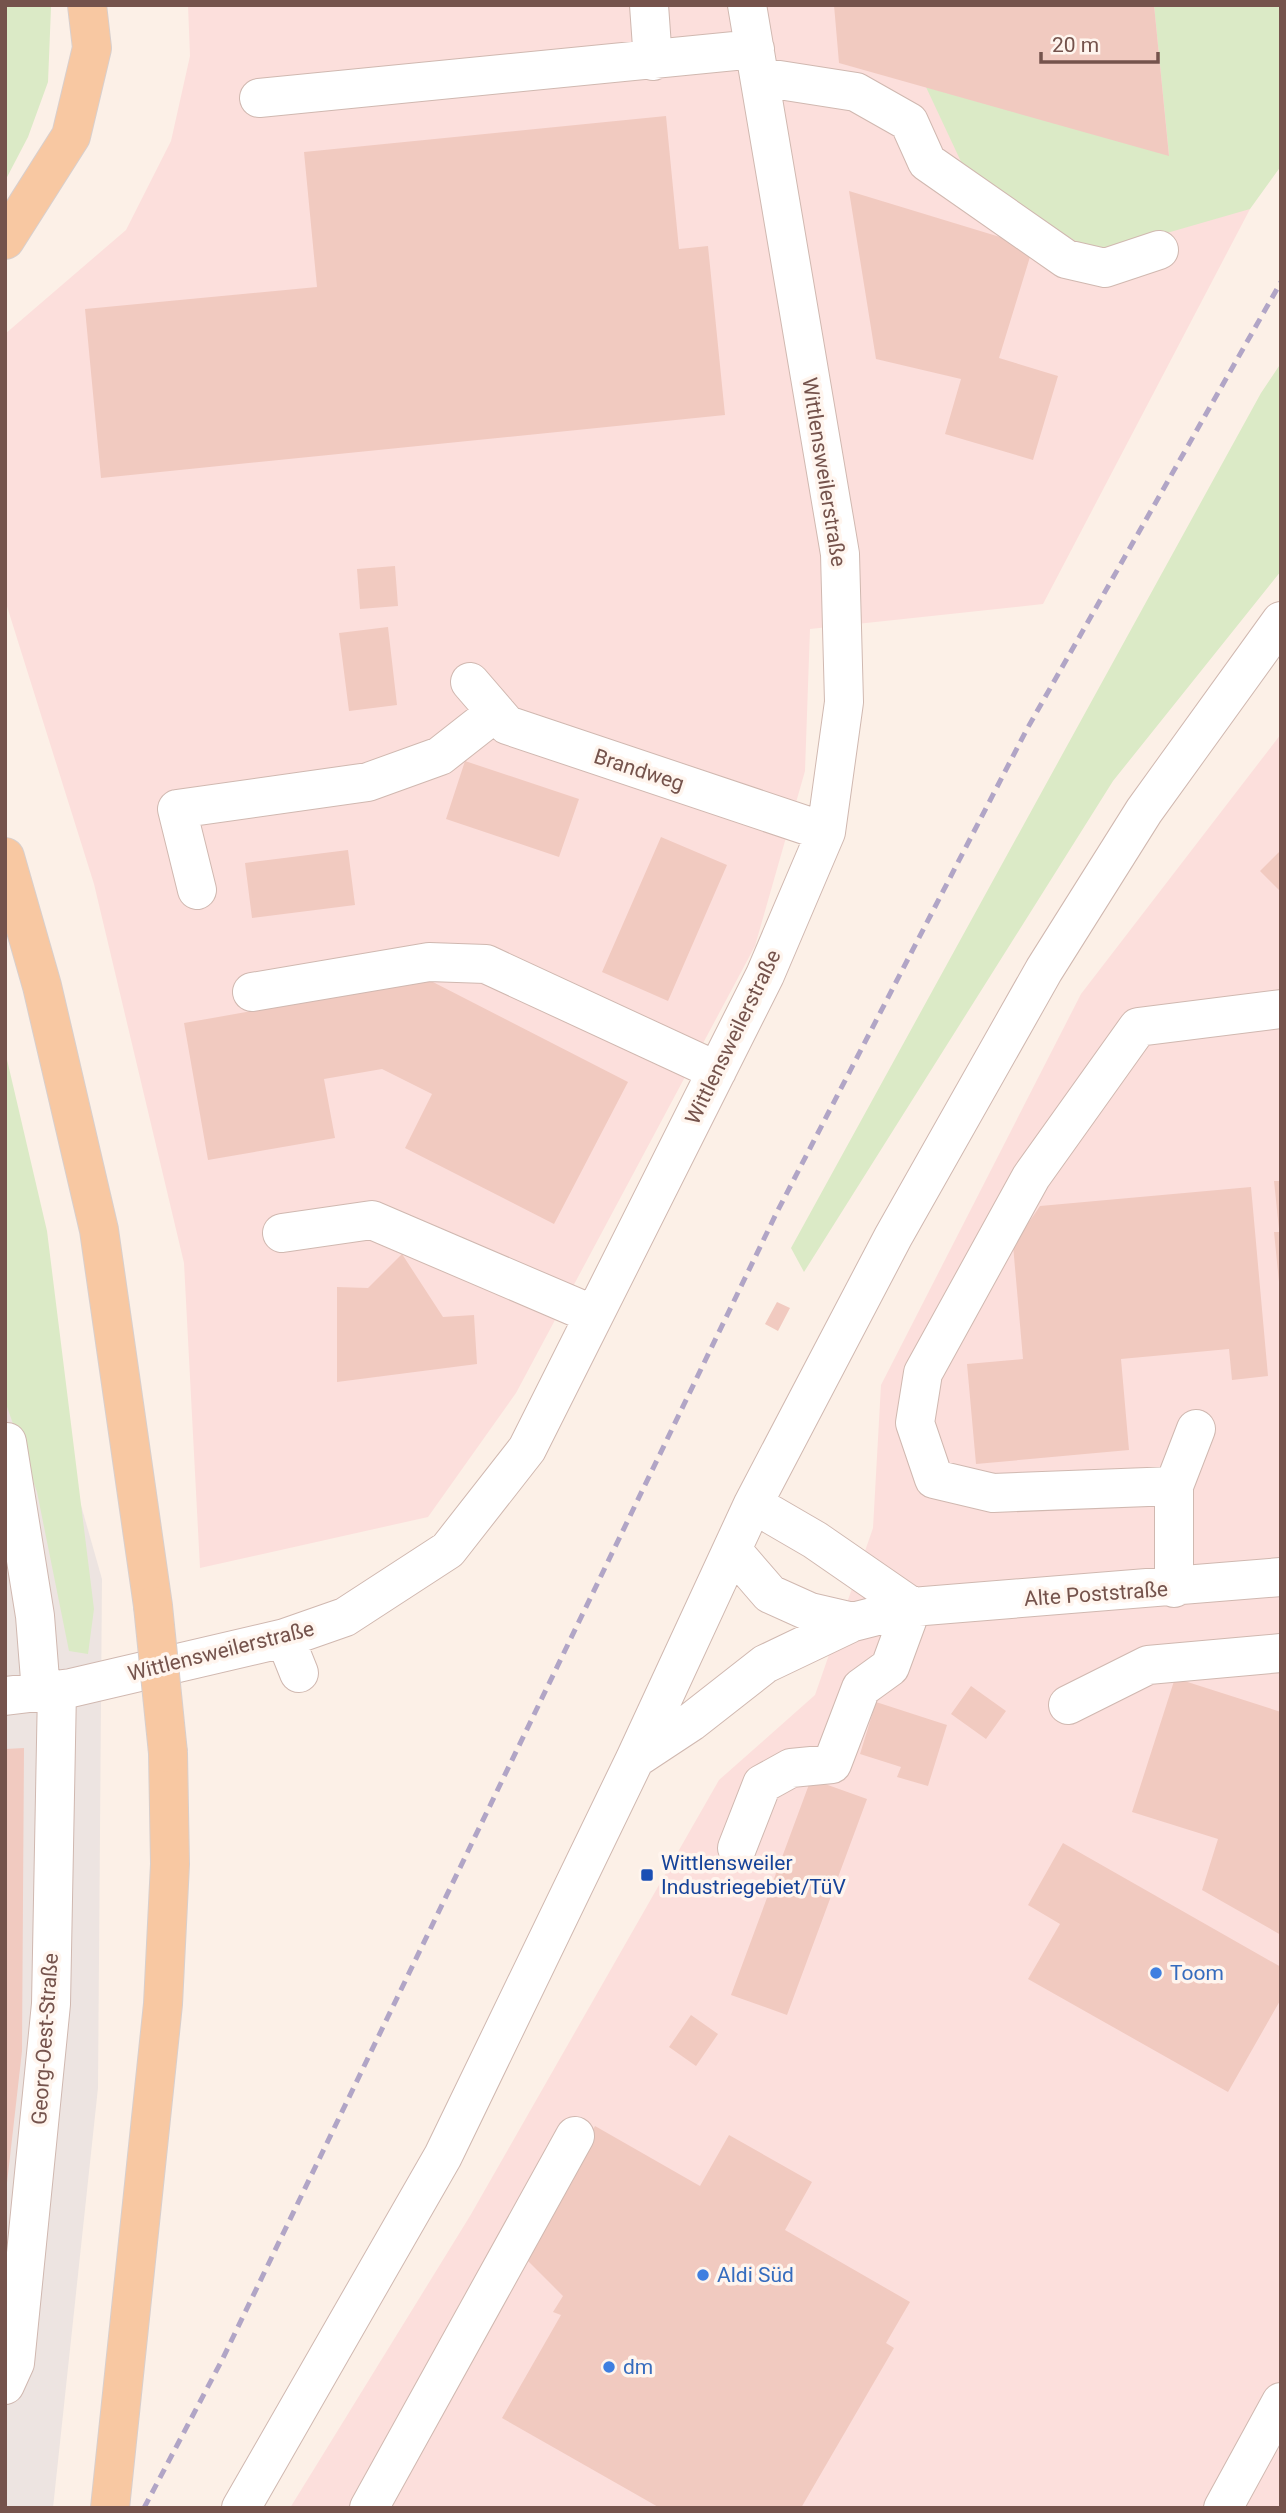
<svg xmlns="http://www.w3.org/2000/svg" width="1286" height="2513" font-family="Roboto,sans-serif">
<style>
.commercial{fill:#fcdfdc}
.industrial{fill:#ede4e1}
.green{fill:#dbeac6}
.building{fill:#f1cac0}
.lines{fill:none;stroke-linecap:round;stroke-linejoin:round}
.minor-casing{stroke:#d0b8b0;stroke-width:40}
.major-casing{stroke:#d8cfcd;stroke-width:40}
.minor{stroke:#fff;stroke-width:38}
.major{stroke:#f8c8a2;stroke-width:38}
.rail{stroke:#b1a5c6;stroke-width:5;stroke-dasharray:10 7;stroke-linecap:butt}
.major-bridge-casing{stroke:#d8cfcd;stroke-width:40;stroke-linecap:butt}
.major-bridge{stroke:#f8c8a2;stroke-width:38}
.transit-dot{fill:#1a4fb4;stroke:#fff5ee;stroke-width:2.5}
.shop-dot{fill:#3f7fe0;stroke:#fff5ee;stroke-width:2.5}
.labels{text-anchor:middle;stroke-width:7;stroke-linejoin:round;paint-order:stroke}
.street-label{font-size:21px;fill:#75534c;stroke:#fff5ee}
.transit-label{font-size:21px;fill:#164399;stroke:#fff5ee;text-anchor:start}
.shop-label{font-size:21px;fill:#366cbe;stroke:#fff5ee;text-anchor:start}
</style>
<rect width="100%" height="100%" fill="#fcf0e7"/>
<!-- commercial -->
<path class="commercial" d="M 188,5 L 1243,5 L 1250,209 L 1043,604 L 810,629 L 805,771 L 755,946 L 516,1393 L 428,1517 L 200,1568 L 184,1263 L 94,884 L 5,600 L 5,334 L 126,230 L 171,141 L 190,56 Z
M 1281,734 L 1281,2508 L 290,2508 L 470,2216 L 719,1780 L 815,1695 L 873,1528 L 881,1385 L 1081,994 Z"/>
<!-- industrial -->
<path class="industrial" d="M 5,1238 L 102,1579 L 98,2088 L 53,2508 L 5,2508 Z"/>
<!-- green -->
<path class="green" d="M 5,5 L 51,5 L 51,8 L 48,82 L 28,137 L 5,181 Z
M 1154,5 L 1281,5 L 1281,166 L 1250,209 L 1153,237 L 1103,256 L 971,183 L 926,87 L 1169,155 Z
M 1281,363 L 1281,571 L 1113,781 L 804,1272 L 791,1248 L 1261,393 Z
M 5,1051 L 47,1231 L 94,1609 L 88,1654 L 69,1651 L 37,1492 L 5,1401 Z"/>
<!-- building -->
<path class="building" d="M 834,5 L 1154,5 L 1169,156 L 839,63 Z
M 666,116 L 679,249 L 708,246 L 725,415 L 101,478 L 85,309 L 317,287 L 304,152 Z
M 849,191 L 1033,247 L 999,358 L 1058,376 L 1033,460 L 945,434 L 961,379 L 876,359 Z
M 395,566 L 398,606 L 360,609 L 357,569 Z
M 388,627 L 397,705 L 349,711 L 339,633 Z
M 465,761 L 579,799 L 559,857 L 446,819 Z
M 661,837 L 727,865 L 668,1001 L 602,972 Z
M 348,850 L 355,905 L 252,918 L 245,863 Z
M 1281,850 L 1281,892 L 1260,871 Z
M 429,980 L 628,1082 L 554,1224 L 405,1148 L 432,1094 L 382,1069 L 324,1079 L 335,1138 L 208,1160 L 184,1023 Z
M 1274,1181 L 1281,1181 L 1281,1229 L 1279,1229 Z
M 1251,1187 L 1268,1376 L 1232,1380 L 1229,1349 L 1121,1359 L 1129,1450 L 976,1464 L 967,1364 L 1023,1359 L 1013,1245 L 1040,1206 Z
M 1274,1232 L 1281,1232 L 1281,1281 L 1279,1282 Z
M 402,1254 L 443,1317 L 474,1315 L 477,1364 L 337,1382 L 337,1287 L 368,1288 Z
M 777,1302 L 790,1308 L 778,1331 L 765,1324 Z
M 1175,1678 L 1281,1712 L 1281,1935 L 1202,1890 L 1218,1839 L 1132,1812 Z
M 971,1686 L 1006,1711 L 986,1739 L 951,1714 Z
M 876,1702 L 947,1725 L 928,1786 L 897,1777 L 901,1767 L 860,1754 Z
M 24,1748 L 22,2051 L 7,2183 L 5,1749 Z
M 811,1779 L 867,1799 L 787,2015 L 731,1995 Z
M 1063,1843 L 1281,1967 L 1281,1999 L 1228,2092 L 1028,1979 L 1060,1924 L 1028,1905 Z
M 691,2015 L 718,2034 L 696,2066 L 669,2047 Z
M 595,2126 L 700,2186 L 729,2135 L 812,2182 L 785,2230 L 910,2302 L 886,2343 L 894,2348 L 801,2508 L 660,2508 L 502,2418 L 561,2315 L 553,2312 L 563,2296 L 521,2254 Z"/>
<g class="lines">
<!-- minor casing -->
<g class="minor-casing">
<path id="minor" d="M 649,5 L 653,61
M 760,77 L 856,92 L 909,122 L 927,162 L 1066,259 L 1105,268 L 1159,250
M 259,98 L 755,49
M 470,682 L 507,725 L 826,832
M 197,890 L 177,809 L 368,782 L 440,756 L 496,712
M 252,992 L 429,962 L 486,964 L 717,1071
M 282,1233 L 372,1220 L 594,1315
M 1196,1429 L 1174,1486 L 993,1493 L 934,1479 L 915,1423 L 923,1373 L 1031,1177 L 1138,1027 L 1281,1009
M 7,1442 L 35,1616 L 41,1692
M 1174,1486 L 1174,1588
M 753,1504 L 815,1540 L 912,1607
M 732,1550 L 770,1594 L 810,1612 L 853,1622
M 285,1638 L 299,1673
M 5,1696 L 71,1688 L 285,1638 L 345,1617 L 448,1550 L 527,1449 L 765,975 L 826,832 L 844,702 L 840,554 L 747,5
M 1068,1705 L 1148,1665 L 1281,1653
M 635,1759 L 691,1722 L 765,1664 L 853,1622 L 912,1607 L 1281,1577
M 737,1848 L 762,1784 L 791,1768 L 832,1764 L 861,1688 L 890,1667 L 912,1607
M 5,2385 L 15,2363 L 51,2004 L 57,1690
M 241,2508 L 443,2156 L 635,1759 L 753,1504 L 893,1237 L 1044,970 L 1144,811 L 1281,621
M 369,2508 L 575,2136
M 1223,2508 L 1281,2402"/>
</g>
<!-- major casing -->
<g class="major-casing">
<path id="major" d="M 5,240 L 71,136 L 92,48 L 87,5
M 5,857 L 42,986 L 99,1230 L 153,1606
M 110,2508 L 163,2004 L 170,1864 L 168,1753"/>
</g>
<!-- minor -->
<use href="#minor" class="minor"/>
<!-- major -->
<use href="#major" class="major"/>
<!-- rail -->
<path class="rail" d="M 144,2508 L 222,2360 L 776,1214 L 1027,729 L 1281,282"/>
<!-- major-bridge casing -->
<g class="major-bridge-casing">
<path id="major-bridge" d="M 153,1606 L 168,1753"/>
</g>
<!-- major-bridge -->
<use href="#major-bridge" class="major-bridge"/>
</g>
<!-- markers -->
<rect class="transit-dot" x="640" y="1868" width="14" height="14" rx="3.5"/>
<g class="shop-dot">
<circle cx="1156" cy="1973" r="7"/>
<circle cx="703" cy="2275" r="7"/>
<circle cx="609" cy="2367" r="7"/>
</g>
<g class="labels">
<!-- street labels -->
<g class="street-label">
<text transform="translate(824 472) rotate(81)" y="7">Wittlensweilerstraße</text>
<text transform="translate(639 770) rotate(18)" y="7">Brandweg</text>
<text transform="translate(733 1037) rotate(-64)" y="7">Wittlensweilerstraße</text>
<text transform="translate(1096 1594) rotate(-4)" y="7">Alte Poststraße</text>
<text transform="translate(221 1651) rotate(-14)" y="7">Wittlensweilerstraße</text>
<text transform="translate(45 2039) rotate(-86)" y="7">Georg-Oest-Straße</text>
</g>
<!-- transit labels -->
<g class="transit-label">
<text x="661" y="1870">Wittlensweiler<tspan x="661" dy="24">Industriegebiet/TüV</tspan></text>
</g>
<!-- shop labels -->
<g class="shop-label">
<text x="1170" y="1980">Toom</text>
<text x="717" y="2282">Aldi Süd</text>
<text x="623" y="2374">dm</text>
</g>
</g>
<!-- border -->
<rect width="1286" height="2513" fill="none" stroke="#75534c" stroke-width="14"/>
<!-- scale -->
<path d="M1041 52v10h117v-10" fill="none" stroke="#75534c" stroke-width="3.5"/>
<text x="1052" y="52" font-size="21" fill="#75534c" stroke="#fff5ee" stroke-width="5" paint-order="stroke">20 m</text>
</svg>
